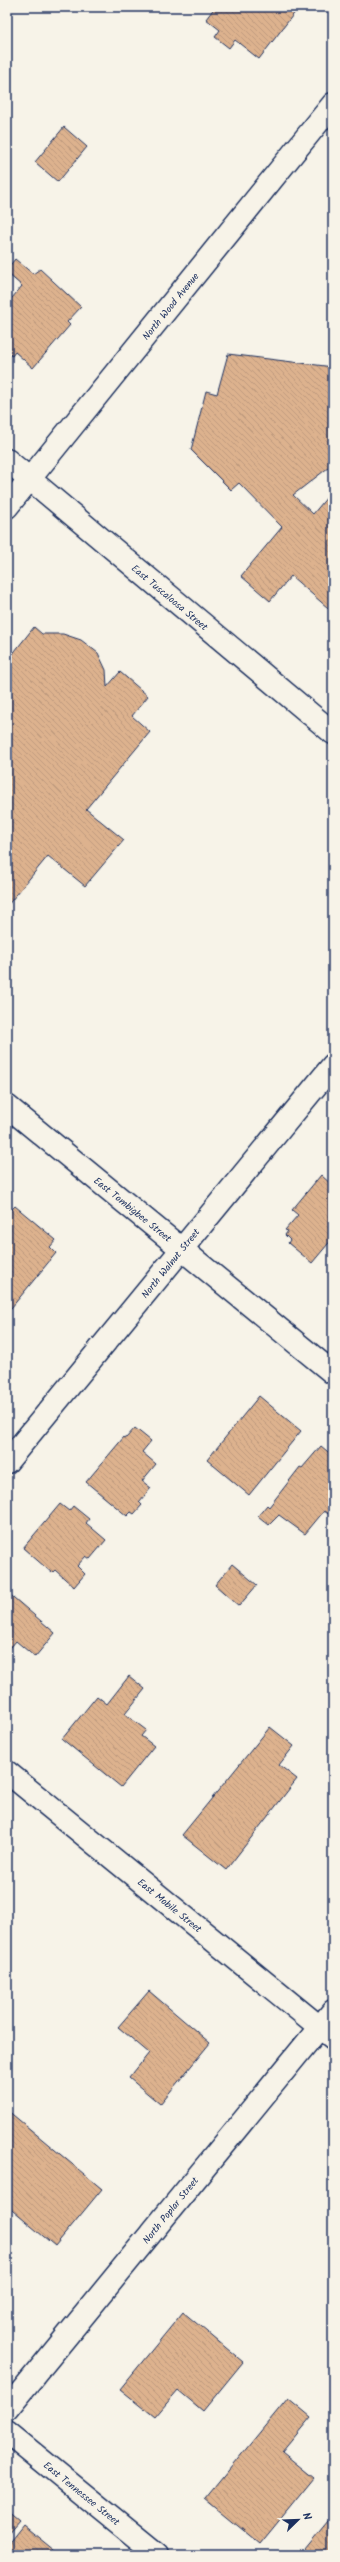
<svg xmlns="http://www.w3.org/2000/svg" width="340" height="2562" font-family="Kalam,sans-serif">
<style>
.building{fill:url(#building-back-hatch);stroke:#1b2f5e}
.lines{fill:none;stroke-linecap:round;stroke-linejoin:round}
.minor-casing{stroke:#1b2f5e;stroke-width:25}
.major-casing{stroke:#1b2f5e;stroke-width:25}
.minor{stroke:#f7f3e8;stroke-width:22}
.major{stroke:#f7f3e8;stroke-width:22}
.labels{text-anchor:middle;stroke-width:3;stroke-linejoin:round;paint-order:stroke}
.street-label{font-size:10px;fill:#1b2f5e;stroke:#f7f3e8}
</style>
<defs>
<pattern id="building-back-hatch" width="6" height="6" patternUnits="userSpaceOnUse"><rect width="6" height="6" fill="#ddb28e"/><path d="M-1 5l2 2M0 0l6 6M5-1l2 2" fill="none" stroke="#bd997d"/></pattern>
</defs>
<rect width="100%" height="100%" fill="#f7f3e8"/>
<filter id="ink" filterUnits="userSpaceOnUse"><feTurbulence type="fractalNoise" baseFrequency=".025" numOctaves="2"/><feDisplacementMap in="SourceGraphic" scale="8" xChannelSelector="R" yChannelSelector="G"/><feConvolveMatrix kernelMatrix="1 2 1 2 8 2 1 2 1" color-interpolation-filters="sRGB"/></filter>
<g filter="url(#ink)">
<!-- building -->
<path class="building" d="M 215,7 L 291,7 L 296,11 L 259,59 L 235,40 L 229,48 L 215,37 L 220,30 L 206,19 Z
M 64,127 L 87,147 L 58,182 L 35,162 Z
M 15,259 L 33,274 L 40,269 L 81,307 L 67,322 L 70,325 L 33,368 L 15,352 L 12,356 L 7,351 L 7,304 L 22,286 L 7,273 L 7,269 Z
M 228,354 L 333,367 L 333,464 L 293,495 L 313,514 L 333,490 L 333,602 L 328,608 L 291,576 L 270,601 L 241,576 L 282,527 L 239,483 L 231,490 L 191,450 L 206,391 L 217,394 Z
M 34,627 L 42,634 L 63,634 L 81,640 L 98,653 L 106,670 L 107,687 L 120,672 L 148,696 L 132,716 L 150,732 L 86,809 L 124,840 L 85,886 L 48,856 L 7,906 L 7,661 Z
M 321,1175 L 333,1186 L 333,1238 L 312,1263 L 288,1243 L 290,1240 L 285,1235 L 288,1231 L 285,1230 L 298,1215 L 292,1210 Z
M 15,1206 L 56,1240 L 50,1247 L 56,1253 L 7,1313 L 7,1214 Z
M 259,1396 L 301,1431 L 249,1495 L 207,1460 Z
M 135,1428 L 151,1441 L 142,1452 L 156,1464 L 142,1481 L 151,1488 L 139,1502 L 142,1505 L 134,1514 L 131,1512 L 127,1516 L 86,1482 L 124,1437 L 126,1438 Z
M 321,1446 L 333,1456 L 333,1511 L 330,1515 L 324,1511 L 305,1534 L 279,1515 L 269,1525 L 258,1516 L 267,1505 L 269,1507 L 300,1467 L 302,1468 Z
M 60,1504 L 69,1511 L 73,1506 L 89,1519 L 86,1523 L 106,1540 L 90,1559 L 86,1556 L 77,1566 L 85,1574 L 74,1587 L 55,1570 L 52,1573 L 23,1548 Z
M 232,1564 L 257,1585 L 239,1606 L 215,1585 Z
M 7,1592 L 55,1633 L 35,1657 L 16,1641 L 7,1652 Z
M 129,1676 L 145,1689 L 125,1714 L 146,1730 L 141,1736 L 154,1746 L 121,1787 L 62,1739 L 97,1696 L 107,1704 Z
M 270,1727 L 294,1746 L 279,1765 L 297,1779 L 226,1870 L 182,1835 Z
M 149,1991 L 210,2043 L 160,2104 L 129,2078 L 149,2053 L 118,2027 Z
M 7,2110 L 102,2189 L 55,2246 L 7,2206 Z
M 183,2312 L 243,2362 L 203,2411 L 178,2390 L 155,2417 L 120,2389 Z
M 288,2398 L 311,2417 L 282,2452 L 314,2478 L 260,2544 L 205,2499 Z
M 7,2511 L 19,2521 L 7,2535 Z
M 333,2515 L 333,2555 L 300,2555 Z
M 23,2525 L 60,2555 L 7,2555 L 7,2545 Z"/>
<g class="lines">
<!-- minor casing -->
<g class="minor-casing">
<path id="minor" d="M 7,460 L 333,733
M 7,1106 L 333,1373
M 7,1462 L 333,1065
M 7,1772 L 333,2038
M 7,2409 L 333,2011"/>
</g>
<!-- major casing -->
<g class="major-casing">
<path id="major" d="M 7,507 L 333,104
M 7,2432 L 158,2555"/>
</g>
<!-- minor -->
<use href="#minor" class="minor"/>
<!-- major -->
<use href="#major" class="major"/>
</g>
</g>
<g class="labels">
<!-- street labels -->
<g class="street-label">
<text transform="translate(170 306) rotate(-51)" y="4">North Wood Avenue</text>
<text transform="translate(170 597) rotate(40)" y="4">East Tuscaloosa Street</text>
<text transform="translate(133 1209) rotate(39)" y="4">East Tombigbee Street</text>
<text transform="translate(170 1263) rotate(-51)" y="4">North Walnut Street</text>
<text transform="translate(170 1905) rotate(39)" y="4">East Mobile Street</text>
<text transform="translate(170 2210) rotate(-51)" y="4">North Poplar Street</text>
<text transform="translate(82 2493) rotate(39)" y="4">East Tennessee Street</text>
</g>
</g>
<!-- margin -->
<rect width="340" height="2562" fill="none" stroke="#f7f3e8" stroke-width="24"/>
<rect x="12" y="12" width="316" height="2538" fill="none" stroke="#1b2f5e" stroke-width="1.5" filter="url(#ink)"/>
<!-- north arrow -->
<g transform="translate(298 2520) rotate(67)" stroke="#f7f3e8" stroke-width="3" paint-order="stroke">
<path d="M0-3L7 15L0 10L-7 15Z" fill="#1b2f5e"/>
<text y="-6" font-size="11" font-weight="bold" text-anchor="middle" fill="#1b2f5e">N</text>
</g>
</svg>
